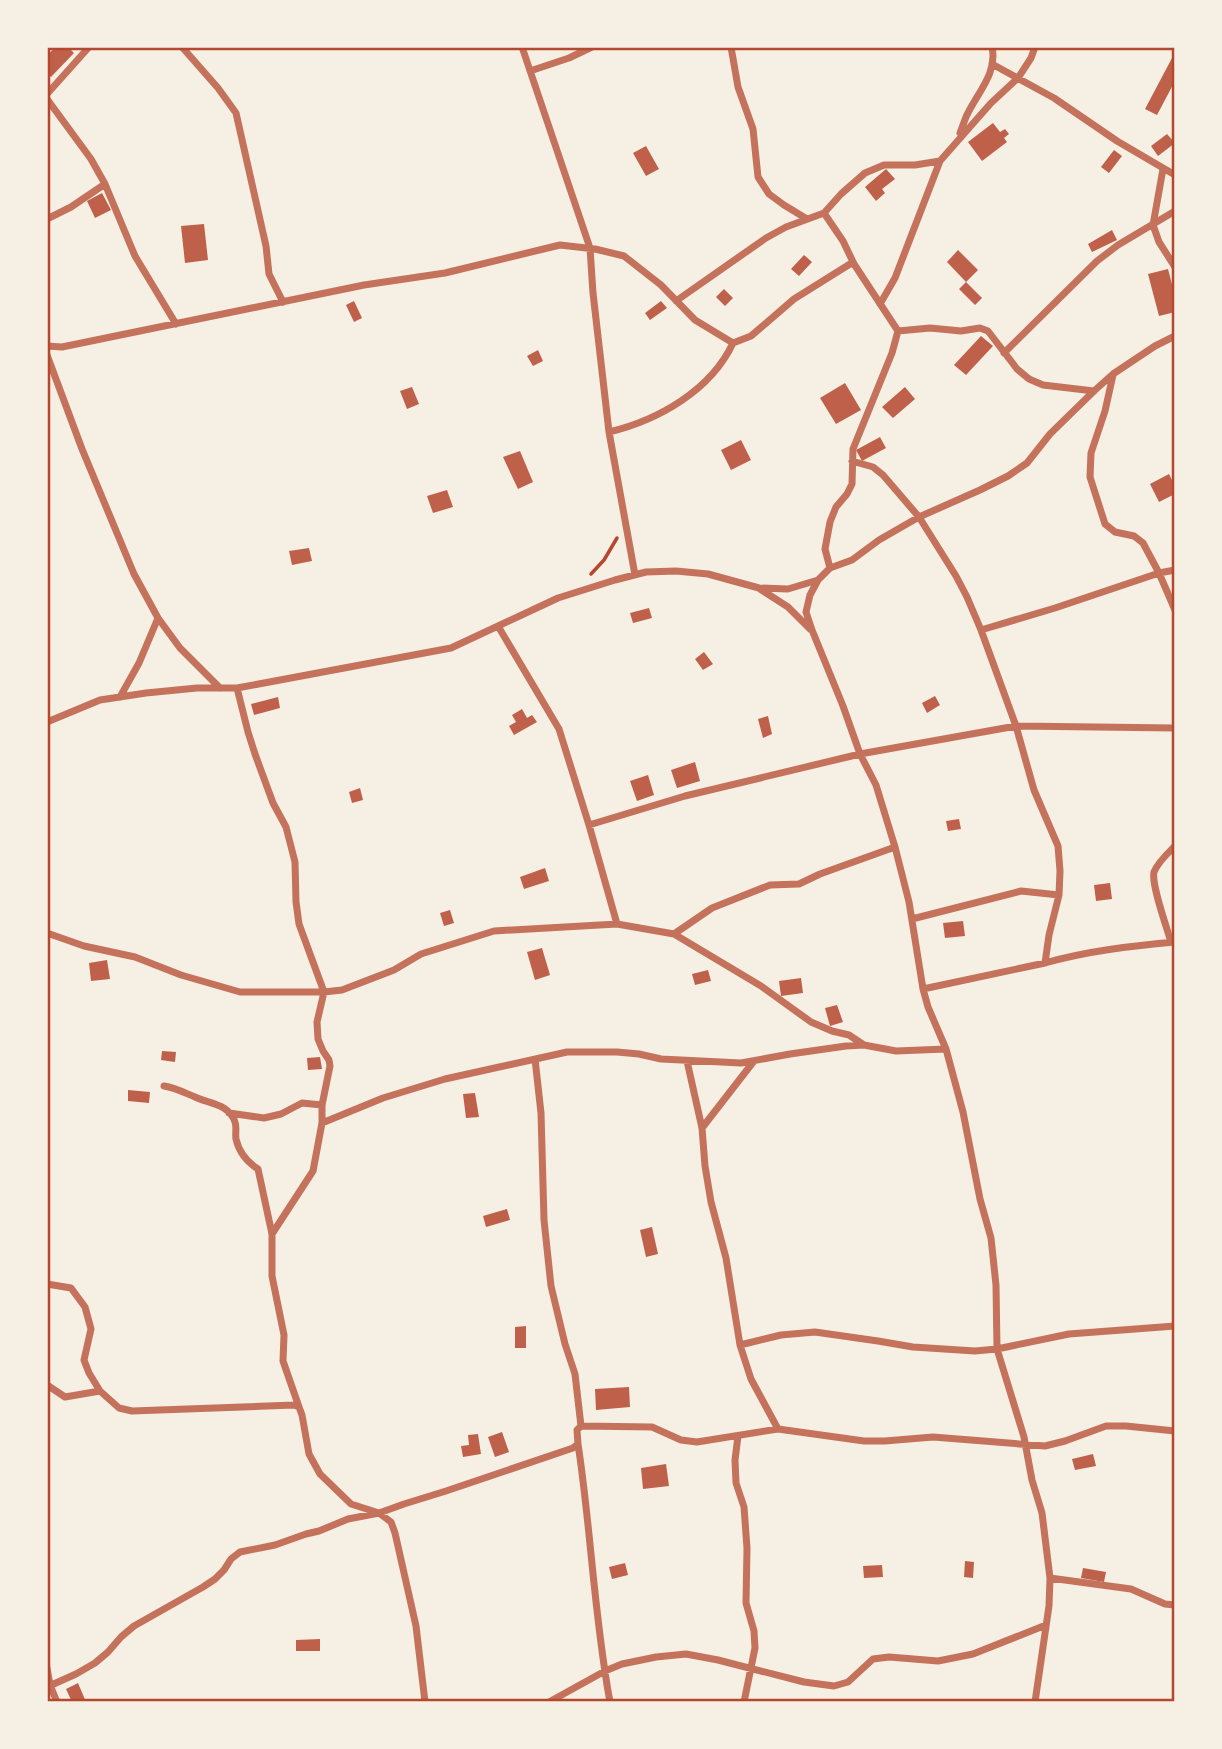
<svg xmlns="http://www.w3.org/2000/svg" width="1222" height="1749" font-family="Raleway,sans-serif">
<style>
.building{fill:#bf614a}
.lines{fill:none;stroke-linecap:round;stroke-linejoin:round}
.path{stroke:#b5482f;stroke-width:3.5}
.minor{stroke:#c5725c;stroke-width:7}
.neatline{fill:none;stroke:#b5482f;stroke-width:2.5}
</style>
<rect width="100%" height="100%" fill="#f6efe4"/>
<!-- building -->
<path class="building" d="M 56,47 L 68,47 L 74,53 L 51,77 L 47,73 L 47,55 Z
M 1172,58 L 1175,60 L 1175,81 L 1157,115 L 1145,109 Z
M 993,123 L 1000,132 L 1005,129 L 1009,134 L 1004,138 L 1007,142 L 982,161 L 968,142 Z
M 1167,134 L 1175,143 L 1158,156 L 1151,146 Z
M 646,146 L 659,169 L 646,176 L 633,153 Z
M 1114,150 L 1122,156 L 1109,173 L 1101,167 Z
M 886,169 L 895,179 L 882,189 L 885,193 L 876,201 L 865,187 Z
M 102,193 L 111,210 L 95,218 L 87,201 Z
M 204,224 L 208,260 L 185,263 L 181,226 Z
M 1112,230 L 1117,240 L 1092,252 L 1088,244 Z
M 958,250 L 978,270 L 966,282 L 947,262 Z
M 804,255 L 812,262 L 799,276 L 791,269 Z
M 1168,269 L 1175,296 L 1175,312 L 1159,316 L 1148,274 Z
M 966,282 L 982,298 L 975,305 L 959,289 Z
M 724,289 L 733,298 L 725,306 L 716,297 Z
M 354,301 L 362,318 L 354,322 L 346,305 Z
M 661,301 L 667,308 L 650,320 L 645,313 Z
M 981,336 L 993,346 L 966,375 L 954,365 Z
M 538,350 L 543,361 L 533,366 L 527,356 Z
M 845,383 L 861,410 L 836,424 L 820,398 Z
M 412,387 L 419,404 L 407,409 L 400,391 Z
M 905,387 L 915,399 L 893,418 L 882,407 Z
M 880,437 L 886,448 L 862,461 L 856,450 Z
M 741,440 L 751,460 L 731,470 L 721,450 Z
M 520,451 L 533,482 L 518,489 L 503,457 Z
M 1169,474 L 1175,486 L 1175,494 L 1159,502 L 1150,484 Z
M 447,490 L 453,507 L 433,513 L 427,496 Z
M 309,548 L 312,561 L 292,565 L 289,551 Z
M 649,608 L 652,618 L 633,623 L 630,613 Z
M 704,652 L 713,664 L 703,670 L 695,659 Z
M 935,696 L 940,705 L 927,713 L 922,703 Z
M 278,697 L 280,708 L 254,715 L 251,704 Z
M 522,709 L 527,718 L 532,715 L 537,722 L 514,735 L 509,726 L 516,722 L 512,715 Z
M 768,716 L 772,734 L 763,738 L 758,719 Z
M 695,762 L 700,781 L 677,788 L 671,770 Z
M 648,775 L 654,795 L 637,801 L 630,781 Z
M 360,788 L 363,800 L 352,803 L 349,792 Z
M 959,819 L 961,829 L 948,831 L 946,821 Z
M 545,868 L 549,881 L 524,889 L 520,877 Z
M 1110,883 L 1112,899 L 1096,901 L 1094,885 Z
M 450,910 L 454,923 L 444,926 L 440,913 Z
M 963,921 L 965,936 L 945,938 L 943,923 Z
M 542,948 L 550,975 L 535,980 L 527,952 Z
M 107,960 L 110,979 L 91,981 L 89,963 Z
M 708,970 L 711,981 L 695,985 L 692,974 Z
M 801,978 L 803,993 L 781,996 L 779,981 Z
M 837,1005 L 843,1022 L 830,1026 L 825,1008 Z
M 162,1051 L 176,1052 L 175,1062 L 161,1060 Z
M 320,1057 L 322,1069 L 308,1070 L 307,1058 Z
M 128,1090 L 150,1092 L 149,1103 L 128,1101 Z
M 475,1093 L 479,1117 L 466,1118 L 463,1094 Z
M 507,1209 L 510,1220 L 486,1227 L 483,1216 Z
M 652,1227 L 658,1254 L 646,1257 L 640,1230 Z
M 526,1326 L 526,1348 L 515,1348 L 515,1327 Z
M 629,1387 L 630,1407 L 596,1410 L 595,1389 Z
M 502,1432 L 509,1452 L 495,1457 L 488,1437 Z
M 478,1434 L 481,1454 L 463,1457 L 461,1446 L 469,1445 L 468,1435 Z
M 1093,1454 L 1096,1466 L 1075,1470 L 1072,1459 Z
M 666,1464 L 669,1486 L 643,1489 L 641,1468 Z
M 965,1561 L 974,1562 L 973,1578 L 964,1577 Z
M 625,1563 L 628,1575 L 612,1579 L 609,1567 Z
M 882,1565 L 883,1577 L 864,1578 L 863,1566 Z
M 1083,1568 L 1106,1572 L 1104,1582 L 1081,1578 Z
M 320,1639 L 320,1651 L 296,1651 L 296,1640 Z
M 78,1683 L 86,1702 L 72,1702 L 66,1689 Z"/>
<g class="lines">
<!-- path -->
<path class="path" d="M 591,574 L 604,560 L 617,538"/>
<!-- minor -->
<path class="minor" d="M 182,47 L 218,88 L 236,113 L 266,246 L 269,274 L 283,302
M 522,47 L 590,248 L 593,293 L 609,432 L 635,575
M 731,47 L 738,87 L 753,129 L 758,177 L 769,194 L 784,205 L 807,219
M 992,64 L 1054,98 L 1117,141 L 1175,175
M 530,71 L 569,58 L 592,47
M 47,94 L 89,47
M 47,99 L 91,159 L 105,184 L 135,256 L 176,324
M 960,133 C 962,128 964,122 966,117 C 976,94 998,74 992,47
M 1163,169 L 1153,225 L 1159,242 L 1175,267
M 824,213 L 843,241 L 854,264
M 47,219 L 71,207 L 105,184
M 676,301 L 766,238 L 786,227 L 824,213 L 841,194 L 865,173 L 884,165 L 915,165 L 940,161
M 880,304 L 895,278 L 940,161 L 991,103 L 1018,78 L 1031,58 L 1035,47
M 47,346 L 62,347 L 364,285 L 445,273 L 560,245 L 595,249 L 624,256 L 661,285 L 695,320 L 733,343 L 751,336 L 794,299 L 850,264 L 854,264 L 898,331 L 930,328 L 961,331 L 980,328 L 988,331 L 1017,369 L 1029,379 L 1043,385 L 1094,391
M 1004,353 L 1097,261 L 1118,245 L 1175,211
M 47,355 L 82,449 L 134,574 L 158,618 L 180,648 L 220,688
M 1113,375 L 1105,411 L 1091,453 L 1090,477 L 1105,524 L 1115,532 L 1134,536 L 1143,543 L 1159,573 L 1175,610
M 609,432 C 659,420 711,390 733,343
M 852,461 L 873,467 L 883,475 L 919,517 L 956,576 L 967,597 L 981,630 L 1016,726 L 1034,790 L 1058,846 L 1060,871 L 1059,895 L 1049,935 L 1045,963
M 830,568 L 825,549 L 830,522 L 836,507 L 847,494 L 852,484 L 853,449 L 892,353 L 898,331
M 760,589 L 788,607 L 810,629
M 498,626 L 559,729 L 589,825 L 617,924
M 981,630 L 1055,608 L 1159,573 L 1175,570
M 237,688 L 248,732 L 255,754 L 273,803 L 286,827 L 295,862 L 296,902 L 299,924 L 324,992 L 317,1022 L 318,1039 L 323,1051 L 329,1060 L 330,1066 L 322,1105 L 322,1123 L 313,1171 L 272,1234 L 272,1276 L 284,1335 L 283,1361 L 299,1407
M 120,697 L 139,663 L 158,618
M 47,722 L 100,700 L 146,693 L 197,688 L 237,688 L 451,648 L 558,598 L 615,580 L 646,572 L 676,571 L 708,574 L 759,588 L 788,589 L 818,580
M 589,825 L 685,796 L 860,754 L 1016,726 L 1175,728
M 912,919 L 1021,891 L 1059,895
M 47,933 L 84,946 L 135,957 L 181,975 L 240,992 L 324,992 L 342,990 L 394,970 L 421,954 L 494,931 L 617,924 L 674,934 L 761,986 L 811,1022 L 832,1031 L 849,1035 L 864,1045
M 674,934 L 712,908 L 770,885 L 799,884 L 820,874 L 895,847
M 1171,942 C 1167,928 1151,884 1154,872 C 1158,862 1168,853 1175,846
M 923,989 L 1045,963 C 1087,951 1131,946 1175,942
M 535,1059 L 541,1113 L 544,1220 L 551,1286 L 565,1344 L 575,1374 L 581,1426
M 687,1061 L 702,1128 L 705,1166 L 711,1202 L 726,1258 L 740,1345 L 751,1379 L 778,1429
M 164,1086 C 176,1088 185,1093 195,1097 C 210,1104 229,1104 235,1122 C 237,1127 235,1134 236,1139 C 239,1152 247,1162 258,1169 L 272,1234
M 229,1113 L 264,1118 L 281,1114 L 302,1103 L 322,1105
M 322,1123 L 383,1098 L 445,1079 L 567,1052 L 617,1052 L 639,1054 L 661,1059 L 741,1063 L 790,1054 L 846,1046 L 864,1045 L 896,1051 L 946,1049
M 702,1128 L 754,1061
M 47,1284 L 71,1288 L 85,1307 L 91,1329 L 84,1360 L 89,1373 L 100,1391 L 119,1408 L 132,1411 L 294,1405 L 299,1407 L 302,1415 L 309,1454 L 320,1474 L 351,1504 L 379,1513 L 391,1522 L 395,1533 L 416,1626 L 425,1702
M 740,1345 L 781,1335 L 815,1332 L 878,1341 L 913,1347 L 975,1351 L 997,1349 L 1069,1334 L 1175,1326
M 47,1385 L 65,1397 L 100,1391
M 738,1436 L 735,1460 L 736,1483 L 744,1507 L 747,1548 L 746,1603 L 754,1631 L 755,1648 L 744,1702
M 578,1444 C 591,1529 594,1616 610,1702
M 1050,1578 L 1131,1589 L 1165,1604 L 1175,1605
M 47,1668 L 50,1685 L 57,1702
M 47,1687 L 76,1674 L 95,1663 L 108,1652 L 121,1637 L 134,1626 L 203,1587 L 215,1579 L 224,1570 L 231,1559 L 240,1552 L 275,1545 L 306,1534 L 319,1531 L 348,1519 L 379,1513 L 404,1504 L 446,1491 L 573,1448 L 578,1444 L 577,1430 L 581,1426 L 652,1427 L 681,1440 L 697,1442 L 778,1429 L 864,1441 L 885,1441 L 933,1437 L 1045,1446 L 1065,1441 L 1106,1426 L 1126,1426 L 1175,1431
M 549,1702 L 605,1671 L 622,1664 L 656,1657 L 686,1654 L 718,1660 L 804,1682 L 834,1686 L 848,1682 L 873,1659 L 889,1657 L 938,1661 L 973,1654 L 1046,1625
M 1035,1702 L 1049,1606 L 1050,1578 L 1042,1513 L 1032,1480 L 1024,1437 L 997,1349 L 996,1285 L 991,1238 L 980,1199 L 963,1112 L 946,1049 L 928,1007 L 923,989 L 909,902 L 895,847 L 876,785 L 860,754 L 843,706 L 812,630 L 806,612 L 810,595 L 818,580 L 830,568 L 852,560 L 879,540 L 919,517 L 980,490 L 1008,476 L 1027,463 L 1050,434 L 1094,391 L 1113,374 L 1155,346 L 1175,336"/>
</g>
<!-- border -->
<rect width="1222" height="1749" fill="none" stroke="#f6efe4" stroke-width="98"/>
<rect x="49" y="49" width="1124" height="1651" class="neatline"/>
</svg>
